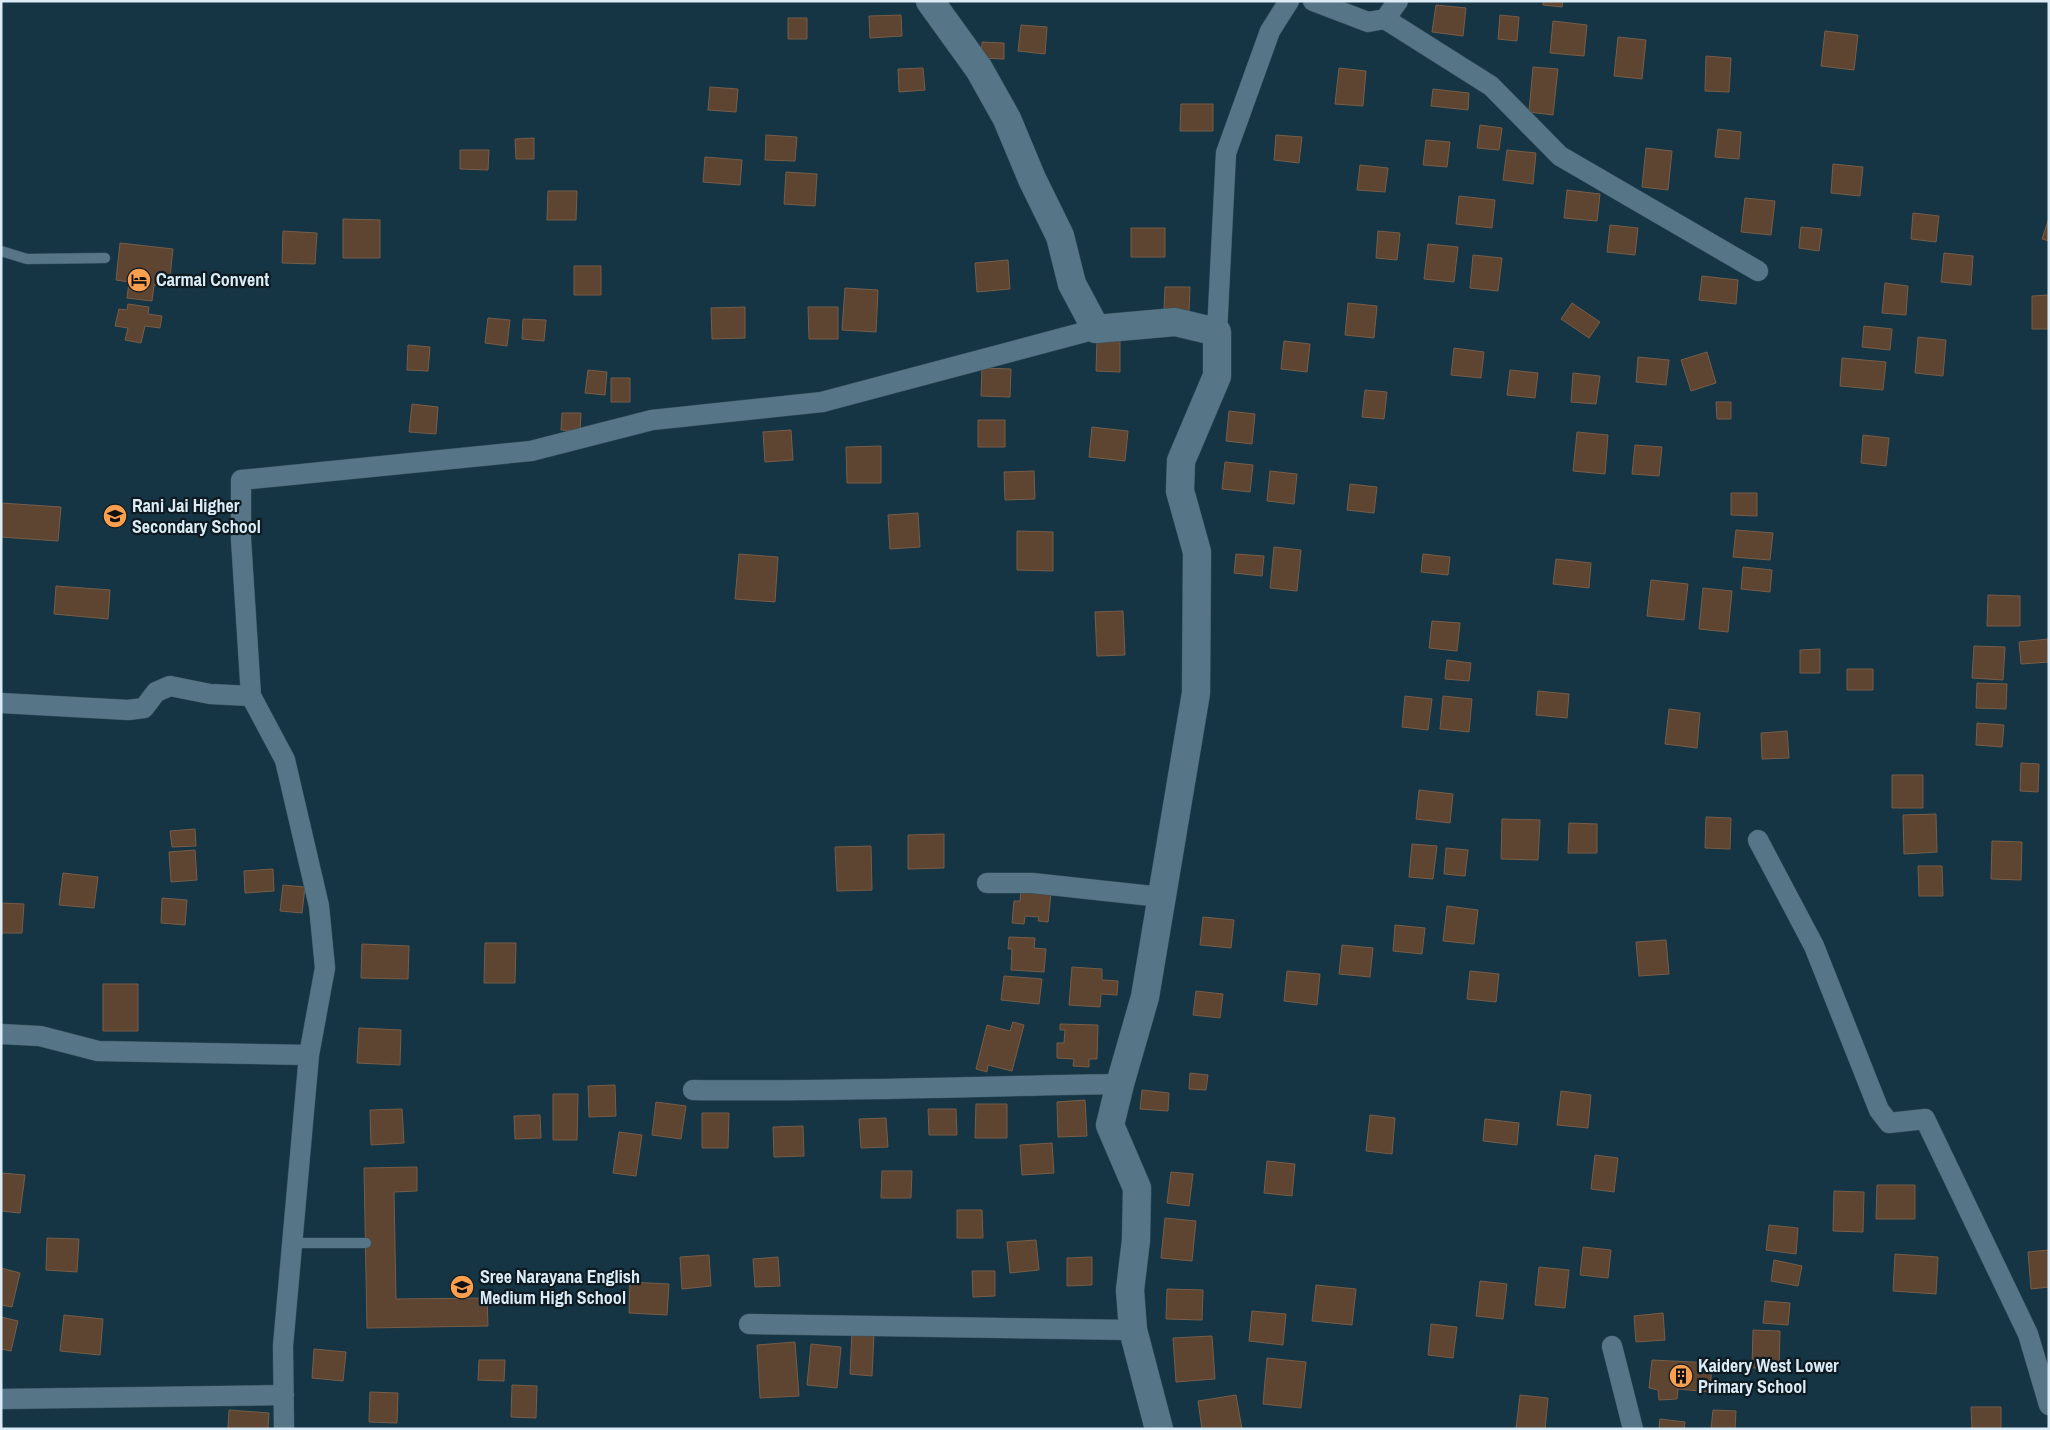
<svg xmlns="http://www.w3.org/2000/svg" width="2050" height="1430" font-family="'Archivo Narrow',sans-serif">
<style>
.building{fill:#5e4531;stroke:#765d48}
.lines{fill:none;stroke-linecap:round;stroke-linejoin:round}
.lane-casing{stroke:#39525f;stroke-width:11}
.street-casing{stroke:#39525f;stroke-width:21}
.secondary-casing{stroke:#39525f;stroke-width:29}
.lane{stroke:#567687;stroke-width:10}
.street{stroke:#567687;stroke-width:20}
.secondary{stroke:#567687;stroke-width:28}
.labels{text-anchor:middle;stroke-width:4.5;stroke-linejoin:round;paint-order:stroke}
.poi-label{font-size:18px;font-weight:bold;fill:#dbecf6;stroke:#0e1b22;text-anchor:start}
</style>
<rect width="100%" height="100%" fill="#163544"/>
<!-- building -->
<path class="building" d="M 1543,1 L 1563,1 L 1562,7 L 1543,5 Z
M 1436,5 L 1466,8 L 1463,36 L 1432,32 Z
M 901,15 L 902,36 L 870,38 L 869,16 Z
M 1500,15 L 1519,17 L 1517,41 L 1498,39 Z
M 788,18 L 807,18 L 807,39 L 788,39 Z
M 1553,21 L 1587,25 L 1584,56 L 1550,53 Z
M 1021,25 L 1047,27 L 1045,54 L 1018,51 Z
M 1825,31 L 1858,35 L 1854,70 L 1821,66 Z
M 1618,37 L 1646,40 L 1642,79 L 1614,76 Z
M 982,42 L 1004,43 L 1004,59 L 981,58 Z
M 1706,56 L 1731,58 L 1729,92 L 1705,91 Z
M 1533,67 L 1558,69 L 1553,115 L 1529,112 Z
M 923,68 L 925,90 L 899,92 L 898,69 Z
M 1339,68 L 1366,71 L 1363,106 L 1335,104 Z
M 710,87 L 738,89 L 736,112 L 708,110 Z
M 1433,89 L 1469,93 L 1468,110 L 1431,106 Z
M 1181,104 L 1213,104 L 1213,131 L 1180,131 Z
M 1480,125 L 1502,128 L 1499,150 L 1477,148 Z
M 1718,129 L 1741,132 L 1739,159 L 1715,157 Z
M 766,135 L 797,137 L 795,161 L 765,160 Z
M 1276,135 L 1302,137 L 1299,163 L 1274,160 Z
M 534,138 L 534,159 L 516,159 L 515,139 Z
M 1426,140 L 1450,142 L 1447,167 L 1423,165 Z
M 1646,148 L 1672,151 L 1668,190 L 1642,187 Z
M 460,150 L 489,150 L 488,170 L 460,169 Z
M 1507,150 L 1536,153 L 1533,184 L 1503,180 Z
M 705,157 L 742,160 L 740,185 L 703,182 Z
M 1833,164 L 1863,167 L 1860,196 L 1831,193 Z
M 1360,165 L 1388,168 L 1385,192 L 1357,190 Z
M 786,172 L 817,174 L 815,206 L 784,204 Z
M 1567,190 L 1600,194 L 1597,221 L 1564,218 Z
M 548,191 L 577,191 L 576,220 L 547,220 Z
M 1459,196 L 1495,200 L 1492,228 L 1456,224 Z
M 1745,198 L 1775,201 L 1771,235 L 1741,232 Z
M 1913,213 L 1939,216 L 1936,242 L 1911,239 Z
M 2049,218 L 2049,241 L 2042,239 Z
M 343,219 L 380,220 L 380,258 L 343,258 Z
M 1610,225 L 1638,228 L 1635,255 L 1607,252 Z
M 1801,227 L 1822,229 L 1819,251 L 1799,248 Z
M 1131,228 L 1165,228 L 1165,257 L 1131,257 Z
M 283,231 L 317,233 L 315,264 L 282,263 Z
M 1378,231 L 1400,233 L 1397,260 L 1376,258 Z
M 120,243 L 173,249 L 169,286 L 154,285 L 152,301 L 127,298 L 129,282 L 116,280 Z
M 1428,244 L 1458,247 L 1454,282 L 1424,279 Z
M 1944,253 L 1973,256 L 1971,285 L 1941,282 Z
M 1473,255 L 1502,258 L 1498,291 L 1470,288 Z
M 1008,260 L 1010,289 L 977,292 L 975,263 Z
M 574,266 L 601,266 L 601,295 L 574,295 Z
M 1702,276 L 1738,280 L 1736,304 L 1699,300 Z
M 1885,283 L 1908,286 L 1906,315 L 1882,313 Z
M 1165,287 L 1190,287 L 1189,311 L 1164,310 Z
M 845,288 L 878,290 L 876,332 L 842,330 Z
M 2049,295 L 2049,329 L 2032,329 L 2032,296 Z
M 1348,303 L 1377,306 L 1374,338 L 1345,335 Z
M 1572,303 L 1600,322 L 1589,338 L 1561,319 Z
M 128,304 L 149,307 L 148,314 L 162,316 L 160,328 L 145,326 L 141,343 L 125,340 L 128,328 L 115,326 L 119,309 L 127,310 Z
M 745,307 L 745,338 L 712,339 L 711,308 Z
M 808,307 L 838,307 L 838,339 L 809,339 Z
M 488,318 L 510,320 L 507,346 L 485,343 Z
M 523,319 L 546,320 L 544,341 L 522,339 Z
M 1864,326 L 1892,329 L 1890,350 L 1862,347 Z
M 1918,337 L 1946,340 L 1943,376 L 1915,373 Z
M 1097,341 L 1120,341 L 1120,372 L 1096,371 Z
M 1284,341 L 1310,344 L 1307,372 L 1281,369 Z
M 408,345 L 430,347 L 428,371 L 407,370 Z
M 1454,348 L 1484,352 L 1481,378 L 1451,375 Z
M 1707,352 L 1716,383 L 1691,391 L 1681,360 Z
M 1638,357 L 1669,360 L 1666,385 L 1636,382 Z
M 1842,358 L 1886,362 L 1883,390 L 1840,386 Z
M 982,368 L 1011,369 L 1010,397 L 981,396 Z
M 588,370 L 607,372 L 605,395 L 585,393 Z
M 1510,370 L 1538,373 L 1535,398 L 1507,395 Z
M 1573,373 L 1600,376 L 1596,404 L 1571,402 Z
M 611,378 L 630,378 L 630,402 L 611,402 Z
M 1365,390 L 1387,392 L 1384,419 L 1362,417 Z
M 1716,402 L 1731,402 L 1731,419 L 1717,419 Z
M 412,404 L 438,407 L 436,434 L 409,432 Z
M 1229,411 L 1255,414 L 1252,444 L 1226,441 Z
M 562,413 L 581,413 L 580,431 L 561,430 Z
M 978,420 L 1005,420 L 1005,447 L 978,447 Z
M 1092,427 L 1128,431 L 1125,461 L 1089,457 Z
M 791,430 L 793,460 L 765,462 L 763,432 Z
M 1577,432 L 1608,435 L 1605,474 L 1573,471 Z
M 1863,435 L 1889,438 L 1886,466 L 1861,463 Z
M 1635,445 L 1662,447 L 1659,476 L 1632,474 Z
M 881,446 L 881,483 L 847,483 L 846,447 Z
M 1225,462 L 1253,465 L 1250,492 L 1222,489 Z
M 1034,471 L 1035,499 L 1005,500 L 1004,472 Z
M 1270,471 L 1297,474 L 1294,504 L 1267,501 Z
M 1350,484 L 1377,487 L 1374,513 L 1347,510 Z
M 1731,493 L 1757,493 L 1757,516 L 1731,515 Z
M 1,503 L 61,507 L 58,541 L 1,537 Z
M 918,513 L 920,547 L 890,549 L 888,515 Z
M 1736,530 L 1773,533 L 1770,560 L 1733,557 Z
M 1017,531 L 1053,532 L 1053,571 L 1017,570 Z
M 1274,547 L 1301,550 L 1297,591 L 1270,588 Z
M 739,554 L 778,557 L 775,602 L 735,599 Z
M 1236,554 L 1264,556 L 1262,576 L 1234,573 Z
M 1423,554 L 1450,557 L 1448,575 L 1421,572 Z
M 1556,559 L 1591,563 L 1589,588 L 1553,584 Z
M 1743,567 L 1772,570 L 1770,592 L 1741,589 Z
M 1651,580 L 1688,584 L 1684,620 L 1647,616 Z
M 56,586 L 110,590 L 108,619 L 54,614 Z
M 1703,588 L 1732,591 L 1728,632 L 1699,629 Z
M 1988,595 L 2020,596 L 2020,626 L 1987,626 Z
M 1123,611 L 1125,655 L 1097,656 L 1095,612 Z
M 1432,621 L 1460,623 L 1457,651 L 1429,648 Z
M 2048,639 L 2049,662 L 2021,664 L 2019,642 Z
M 1974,646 L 2005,647 L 2003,680 L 1972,678 Z
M 1820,649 L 1820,673 L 1800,673 L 1800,650 Z
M 1447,660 L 1471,663 L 1469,681 L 1445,679 Z
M 1847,669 L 1873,669 L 1873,690 L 1847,690 Z
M 1977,683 L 2007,684 L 2006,709 L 1976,708 Z
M 1538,691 L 1569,694 L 1567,718 L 1536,715 Z
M 1405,696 L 1432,699 L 1428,730 L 1402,727 Z
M 1443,696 L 1472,699 L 1469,732 L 1440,729 Z
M 1669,709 L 1700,713 L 1697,748 L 1665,744 Z
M 1977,723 L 2004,725 L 2002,747 L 1976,745 Z
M 1787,731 L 1789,758 L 1762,759 L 1761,733 Z
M 2021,763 L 2039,764 L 2038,792 L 2020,791 Z
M 1892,775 L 1923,775 L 1923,808 L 1892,808 Z
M 1419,790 L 1453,794 L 1450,823 L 1416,819 Z
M 1936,814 L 1937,852 L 1904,854 L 1903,815 Z
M 1706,817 L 1731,818 L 1730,849 L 1705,848 Z
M 1502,819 L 1540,820 L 1538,860 L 1501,859 Z
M 1569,823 L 1597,824 L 1597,853 L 1568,853 Z
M 195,829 L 196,846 L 172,847 L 170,831 Z
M 944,834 L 944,868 L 908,869 L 908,835 Z
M 1992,841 L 2022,842 L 2021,880 L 1991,879 Z
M 1412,844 L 1437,846 L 1433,879 L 1409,877 Z
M 871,846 L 872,890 L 837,891 L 835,847 Z
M 1446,848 L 1468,850 L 1465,876 L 1444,874 Z
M 195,850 L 197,880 L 171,882 L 169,852 Z
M 1918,866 L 1942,866 L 1943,896 L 1919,896 Z
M 273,869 L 274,891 L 245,893 L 244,871 Z
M 63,873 L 98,877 L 94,908 L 59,905 Z
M 283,885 L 305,887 L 302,913 L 280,911 Z
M 1021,890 L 1051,893 L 1048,922 L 1038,921 L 1039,917 L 1025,916 L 1024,924 L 1012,923 L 1014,901 L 1020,901 Z
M 162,898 L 187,900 L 185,925 L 161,923 Z
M 1,903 L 24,904 L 22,933 L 1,933 Z
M 1447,906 L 1478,910 L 1474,944 L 1443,941 Z
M 1203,917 L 1234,920 L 1231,948 L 1200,945 Z
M 1395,925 L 1425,928 L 1422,954 L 1393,951 Z
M 1009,937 L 1035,938 L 1034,948 L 1046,949 L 1044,972 L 1011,970 L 1012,949 L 1008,949 Z
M 1666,940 L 1669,974 L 1639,976 L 1636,942 Z
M 485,943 L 516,943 L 515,983 L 484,983 Z
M 362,944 L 409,946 L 408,979 L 361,978 Z
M 1342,945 L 1373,948 L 1370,977 L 1339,974 Z
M 1072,967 L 1102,969 L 1102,980 L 1118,981 L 1117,995 L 1101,994 L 1100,1007 L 1069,1005 Z
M 1287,971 L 1320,974 L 1317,1005 L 1284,1001 Z
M 1470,971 L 1499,974 L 1496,1002 L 1467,999 Z
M 1004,976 L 1042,979 L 1039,1004 L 1001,1000 Z
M 103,984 L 138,984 L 138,1031 L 103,1031 Z
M 1196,991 L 1223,994 L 1220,1018 L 1193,1015 Z
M 1013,1022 L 1024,1025 L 1012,1071 L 988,1065 L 987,1072 L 976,1069 L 987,1025 L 1010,1031 Z
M 1060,1024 L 1098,1025 L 1097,1059 L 1089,1059 L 1089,1067 L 1073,1066 L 1074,1059 L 1057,1058 L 1057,1043 L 1064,1043 L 1065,1030 L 1060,1030 Z
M 359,1028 L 401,1030 L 400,1065 L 357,1063 Z
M 1190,1073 L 1208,1075 L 1206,1090 L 1189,1089 Z
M 615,1085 L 616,1116 L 589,1117 L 588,1086 Z
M 1142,1090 L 1169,1093 L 1168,1111 L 1140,1109 Z
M 1561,1091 L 1591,1095 L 1588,1128 L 1557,1125 Z
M 553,1094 L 578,1094 L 577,1140 L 553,1140 Z
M 1085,1100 L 1087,1136 L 1058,1137 L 1057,1102 Z
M 656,1102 L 686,1106 L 681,1139 L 652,1135 Z
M 976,1104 L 1007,1104 L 1007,1138 L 975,1138 Z
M 402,1109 L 404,1143 L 371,1145 L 370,1110 Z
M 928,1109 L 956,1109 L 957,1135 L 929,1135 Z
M 702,1113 L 729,1113 L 728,1148 L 702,1148 Z
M 540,1115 L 541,1138 L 515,1139 L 514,1116 Z
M 1370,1115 L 1395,1118 L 1392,1154 L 1366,1151 Z
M 886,1118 L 888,1147 L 861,1148 L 859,1119 Z
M 1485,1119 L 1519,1123 L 1517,1145 L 1483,1141 Z
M 803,1126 L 804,1156 L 774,1157 L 773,1127 Z
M 619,1132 L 642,1135 L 636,1176 L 613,1173 Z
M 1052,1143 L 1054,1173 L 1022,1175 L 1020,1145 Z
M 1595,1155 L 1618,1158 L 1614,1192 L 1591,1189 Z
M 1267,1161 L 1295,1164 L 1292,1196 L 1264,1193 Z
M 417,1167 L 417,1191 L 394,1192 L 396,1299 L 487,1298 L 488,1326 L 367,1328 L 364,1168 Z
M 882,1171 L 912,1171 L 911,1198 L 881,1198 Z
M 1171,1172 L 1193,1174 L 1189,1206 L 1167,1203 Z
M 1,1173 L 25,1175 L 20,1213 L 1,1211 Z
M 1877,1185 L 1915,1185 L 1915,1219 L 1876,1219 Z
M 1834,1191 L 1864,1192 L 1863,1232 L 1833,1231 Z
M 957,1210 L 982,1210 L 983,1238 L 957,1238 Z
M 1165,1218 L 1196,1221 L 1192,1261 L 1161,1258 Z
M 1769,1225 L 1798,1228 L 1796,1254 L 1766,1250 Z
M 47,1238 L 79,1239 L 77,1272 L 46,1270 Z
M 1036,1240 L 1039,1270 L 1010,1273 L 1007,1242 Z
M 1583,1247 L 1611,1250 L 1608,1278 L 1580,1275 Z
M 2049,1250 L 2049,1287 L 2031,1289 L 2028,1252 Z
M 1895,1254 L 1938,1257 L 1936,1294 L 1893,1291 Z
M 709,1255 L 711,1286 L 682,1289 L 680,1257 Z
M 778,1257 L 780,1286 L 755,1287 L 753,1259 Z
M 1092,1257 L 1092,1285 L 1067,1286 L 1067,1258 Z
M 1774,1260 L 1802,1266 L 1798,1286 L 1771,1281 Z
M 1539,1267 L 1569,1270 L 1565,1308 L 1535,1305 Z
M 1,1268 L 20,1273 L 12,1307 L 1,1305 Z
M 972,1271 L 995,1271 L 995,1296 L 973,1297 Z
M 1480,1281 L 1507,1284 L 1503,1319 L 1476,1316 Z
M 630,1282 L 669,1284 L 667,1315 L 629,1313 Z
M 1316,1285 L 1356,1289 L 1352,1325 L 1312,1321 Z
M 1167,1289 L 1203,1290 L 1202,1320 L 1166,1319 Z
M 1765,1301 L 1790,1303 L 1788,1325 L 1763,1323 Z
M 1252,1311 L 1286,1314 L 1283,1345 L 1249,1341 Z
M 1663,1313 L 1665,1340 L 1636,1342 L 1634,1316 Z
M 64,1315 L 103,1319 L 100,1355 L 60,1351 Z
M 1,1317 L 18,1321 L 11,1351 L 1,1349 Z
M 1431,1324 L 1457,1327 L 1453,1358 L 1428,1355 Z
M 1753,1330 L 1780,1331 L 1779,1368 L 1752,1368 Z
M 852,1332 L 874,1334 L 872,1376 L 850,1374 Z
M 1212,1336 L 1215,1379 L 1176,1382 L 1173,1338 Z
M 795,1342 L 799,1396 L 760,1398 L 757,1345 Z
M 811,1344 L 841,1347 L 837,1388 L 807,1385 Z
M 314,1349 L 346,1352 L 343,1381 L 312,1378 Z
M 1267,1358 L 1306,1362 L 1301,1408 L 1263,1404 Z
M 479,1360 L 505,1360 L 504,1381 L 478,1380 Z
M 1652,1360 L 1712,1363 L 1710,1392 L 1678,1389 L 1677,1399 L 1659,1400 L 1658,1390 L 1649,1388 Z
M 512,1385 L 537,1386 L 536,1418 L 511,1417 Z
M 370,1392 L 398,1393 L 397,1423 L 369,1422 Z
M 1236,1395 L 1242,1429 L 1202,1429 L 1198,1401 Z
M 1520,1395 L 1548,1398 L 1545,1429 L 1516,1429 Z
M 1971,1407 L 2001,1407 L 2001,1429 L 1972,1429 Z
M 229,1410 L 269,1413 L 268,1429 L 228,1429 Z
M 1713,1410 L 1736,1411 L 1735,1429 L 1711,1429 Z
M 1660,1419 L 1685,1422 L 1684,1429 L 1659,1429 Z"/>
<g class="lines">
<!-- lane casing -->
<g class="lane-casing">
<path id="lane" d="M 1,251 L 27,259 L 105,258
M 292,1243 L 366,1243"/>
</g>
<!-- street casing -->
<g class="street-casing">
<path id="street" d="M 1313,1 L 1368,22 L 1385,19 L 1398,1
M 1385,19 L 1491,86 L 1560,156 L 1758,271
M 1217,332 L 1226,153 L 1270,31 L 1289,1
M 251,696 L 241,539 L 241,480 L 531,451 L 652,420 L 822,402 L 1096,329
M 1,703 L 128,710 L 144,708 L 156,692 L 170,686 L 210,694 L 251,696 L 285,760 L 319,906 L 325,968 L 309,1055 L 283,1346 L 284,1429
M 1758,840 L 1814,946 L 1879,1110 L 1889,1123 L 1925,1119 L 2028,1334 L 2049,1405
M 987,883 L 1032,883 L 1161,897
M 1,1034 L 40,1036 L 98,1051 L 309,1055
M 693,1090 C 835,1092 977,1086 1120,1084
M 749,1324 L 1133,1330
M 1612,1346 L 1633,1429
M 1,1399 L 284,1395"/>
</g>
<!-- secondary casing -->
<g class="secondary-casing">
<path id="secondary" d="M 930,1 L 979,69 L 1007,119 L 1032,179 L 1060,236 L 1072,284 L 1096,329 L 1175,322 L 1217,332 L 1217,376 L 1181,461 L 1180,491 L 1197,552 L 1196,693 L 1145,997 L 1120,1084 L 1110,1125 L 1137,1188 L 1136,1240 L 1130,1290 L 1133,1330 L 1159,1429"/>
</g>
<!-- lane -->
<use href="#lane" class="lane"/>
<!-- street -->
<use href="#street" class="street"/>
<!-- secondary -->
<use href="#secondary" class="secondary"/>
</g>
<!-- icons -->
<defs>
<g id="hotel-disc" transform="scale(1.25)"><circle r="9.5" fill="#fa9f4e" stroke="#0e1b22"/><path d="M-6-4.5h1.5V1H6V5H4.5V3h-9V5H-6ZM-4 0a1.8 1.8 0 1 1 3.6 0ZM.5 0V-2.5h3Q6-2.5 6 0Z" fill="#111"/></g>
<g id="school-disc" transform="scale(1.25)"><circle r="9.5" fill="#fa9f4e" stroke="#0e1b22"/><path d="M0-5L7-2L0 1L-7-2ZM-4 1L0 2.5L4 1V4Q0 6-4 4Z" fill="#111"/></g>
<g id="building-disc" transform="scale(1.25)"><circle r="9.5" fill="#fa9f4e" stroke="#0e1b22"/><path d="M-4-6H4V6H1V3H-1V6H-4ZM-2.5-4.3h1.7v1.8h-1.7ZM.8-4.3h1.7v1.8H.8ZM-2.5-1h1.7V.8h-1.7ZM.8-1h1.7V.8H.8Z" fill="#111"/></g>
</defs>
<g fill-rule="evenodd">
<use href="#hotel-disc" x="139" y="280"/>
<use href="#school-disc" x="115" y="516"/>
<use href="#school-disc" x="462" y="1287"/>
<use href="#building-disc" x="1681" y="1376"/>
</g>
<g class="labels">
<!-- poi labels -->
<g class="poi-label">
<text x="156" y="286">Carmal Convent</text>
<text x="132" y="512">Rani Jai Higher<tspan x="132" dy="21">Secondary School</tspan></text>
<text x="480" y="1283">Sree Narayana English<tspan x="480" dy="21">Medium High School</tspan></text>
<text x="1698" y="1372">Kaidery West Lower<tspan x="1698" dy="21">Primary School</tspan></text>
</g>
</g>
<!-- border -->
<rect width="2050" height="1430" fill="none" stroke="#dbecf6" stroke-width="5"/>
</svg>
